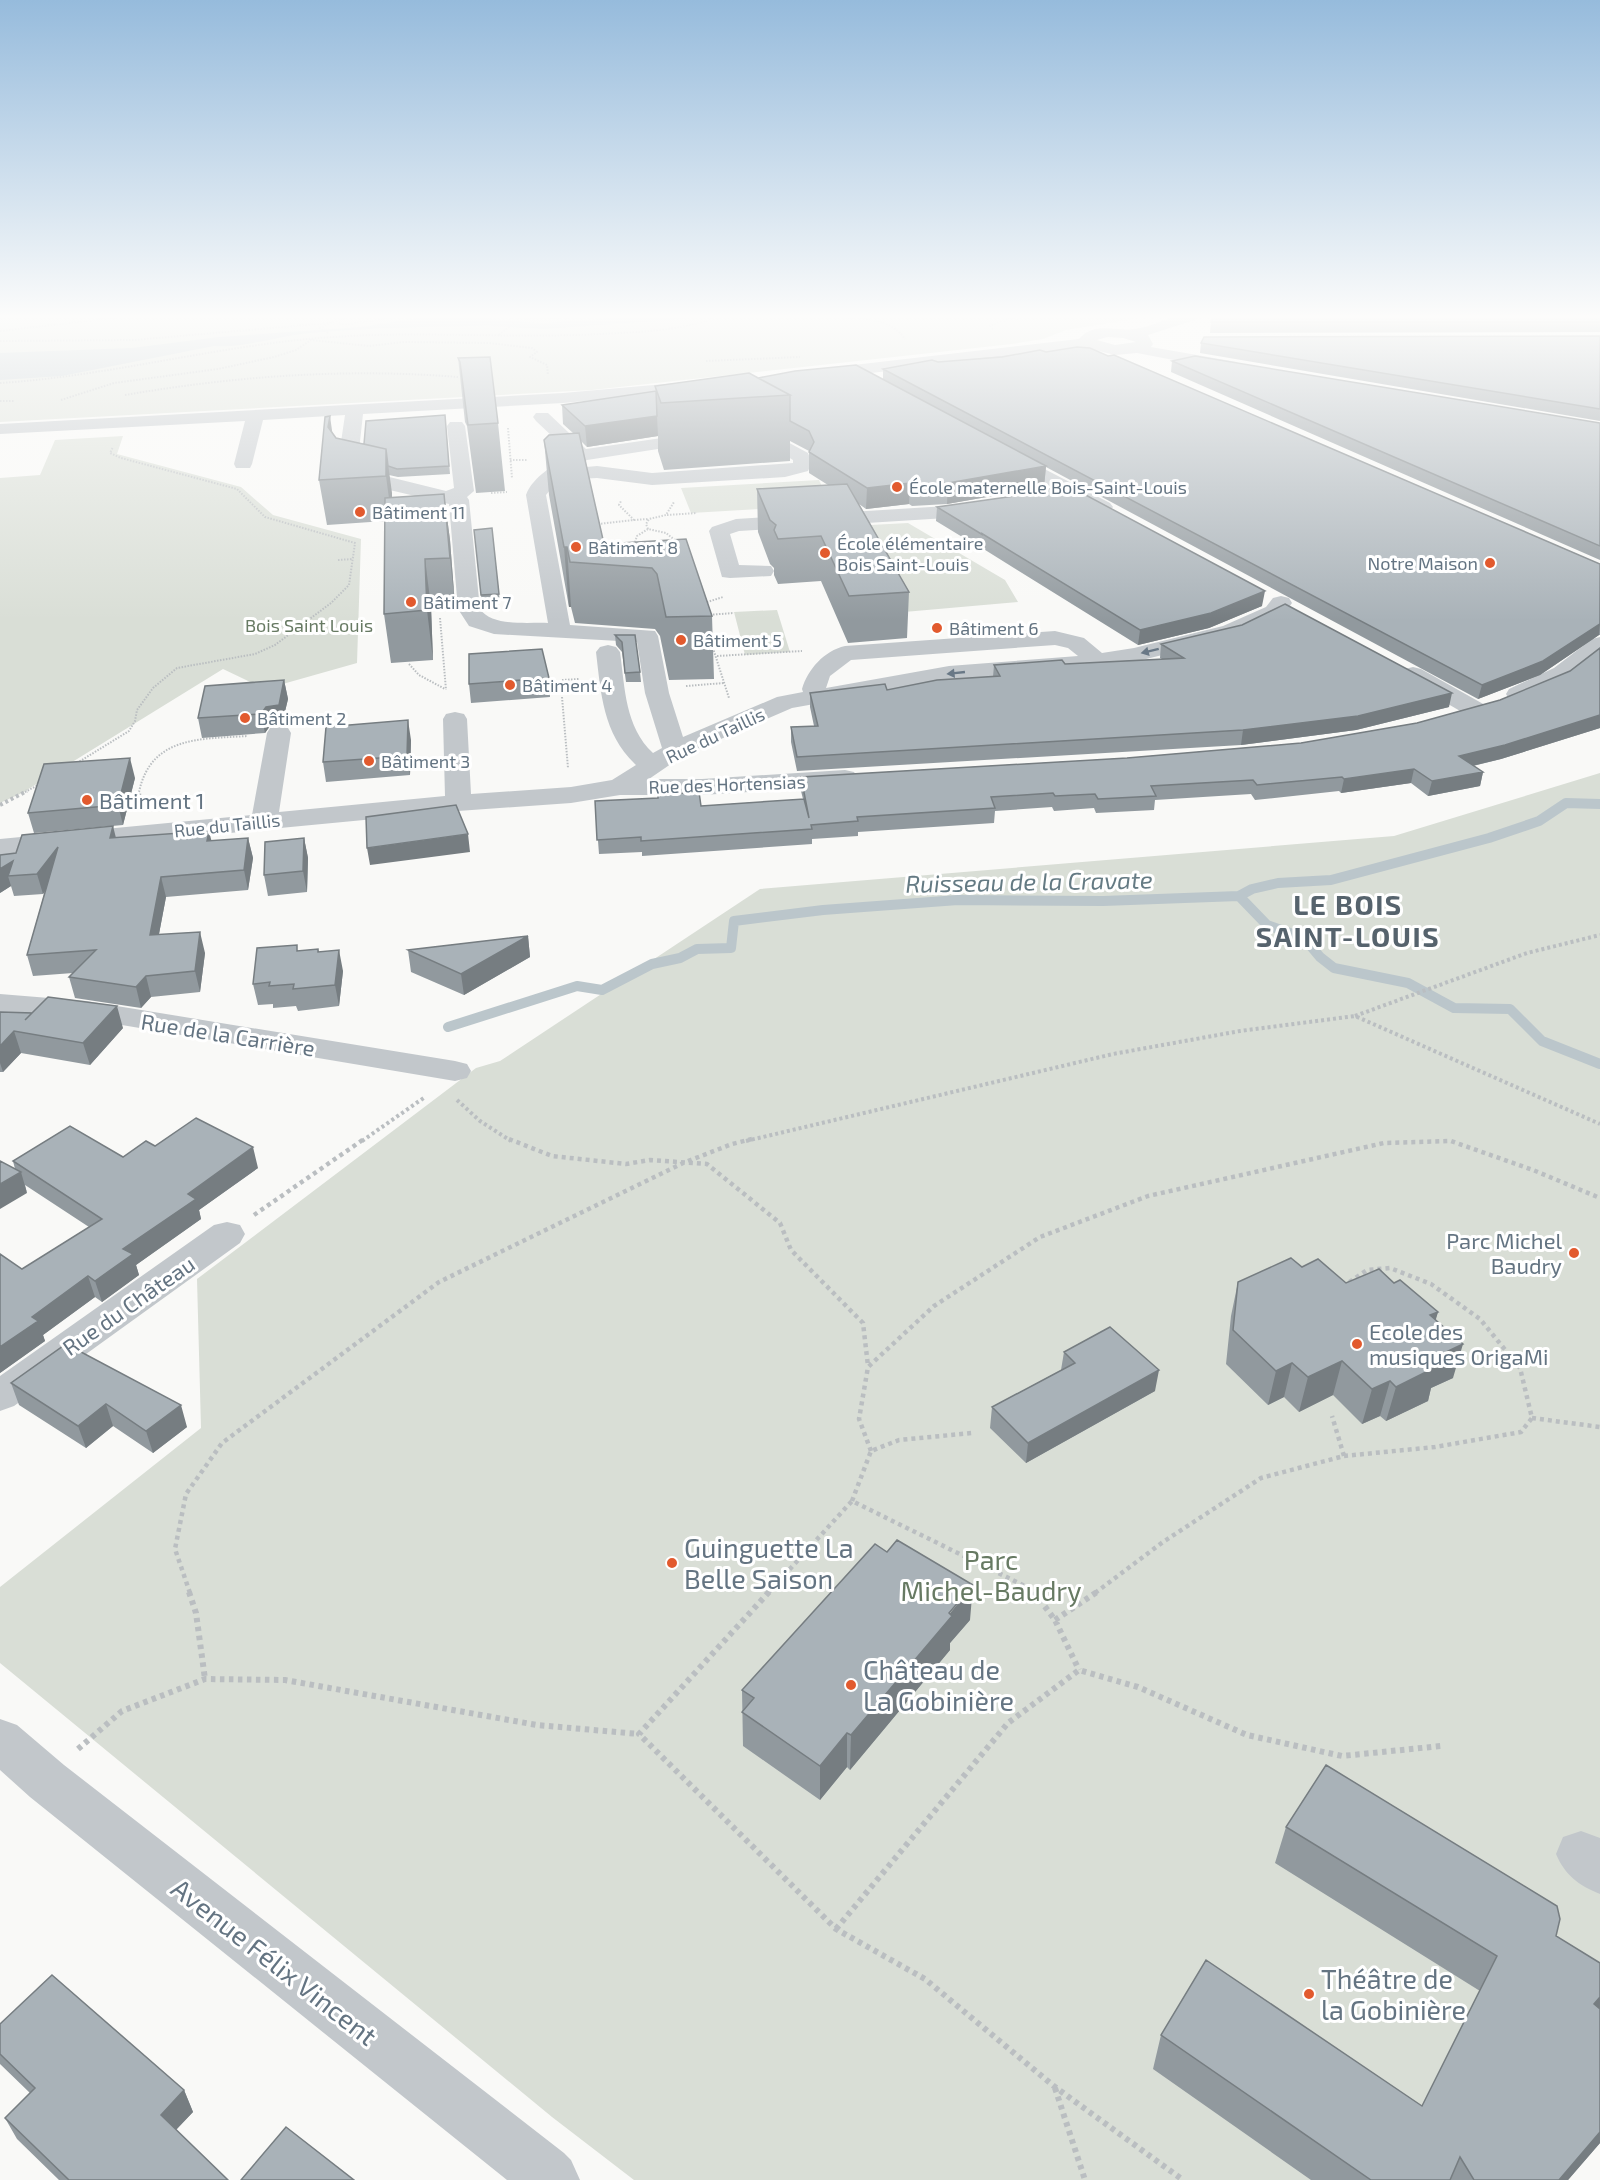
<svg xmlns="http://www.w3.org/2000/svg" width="1600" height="2180" viewBox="0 0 1600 2180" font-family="'Exo 2',sans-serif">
  <rect width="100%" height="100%" fill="#f9f9f7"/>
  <path fill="#d9ded6" d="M0 316H1154L1066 330 1043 339 1012 344 592 390 0 422Z
    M123 436 117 454 241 487 273 515 361 539 357 663 265 689 223 669 22 793 0 803V478L40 475 55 440Z
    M819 480 831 505 691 513 681 488Z
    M908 523 1005 580 1018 602 904 612 852 526Z
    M777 610 790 652 745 655 734 612Z
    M1600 773V2016L1454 2180H634L552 2117 0 1663V1587L201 1428 197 1279 476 1068 500 1061 760 889 1394 836Z"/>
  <path fill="#bbc6cb" d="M430 316 481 317 510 321 503 325C439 327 374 327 310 333 278 336 246 348 214 346L62 376 0 380V353L132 348 219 337 361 327Z"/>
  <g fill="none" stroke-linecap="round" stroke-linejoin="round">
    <path stroke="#bbc6cb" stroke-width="6" d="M493 323 544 326 683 316"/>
    <path stroke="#bbc6cb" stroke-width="10" d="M1239 896 1267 925 1304 938 1320 957 1334 968 1408 983 1454 1008 1510 1009 1542 1041 1600 1064
      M448 1027 577 986 602 990 652 964 680 958 697 949 731 948 734 921 823 910 958 900 1103 901 1239 896 1252 889 1278 883 1331 880 1489 838 1539 821 1566 803 1600 804"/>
    <path stroke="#babec1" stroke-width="2" stroke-dasharray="1.5 1.5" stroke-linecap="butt" d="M497 316 518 319 619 316
      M824 316C851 319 888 314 905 339
      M993 329 990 326 1016 316
      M0 331 132 316
      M328 333 320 328 329 323 350 324 399 316
      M499 335 518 319
      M0 341 134 340 329 323 353 316
      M706 361 800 357
      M0 383C108 376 212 347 319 338 413 330 507 339 600 334 641 332 682 331 721 316
      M125 395C236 376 346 368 458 377
      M61 400 114 383 218 369 274 357 296 350 311 340 369 346 404 342 489 343 532 348 537 352 530 357 547 365 548 375
      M0 401H14
      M508 428 512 478
      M510 460H527
      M491 493 507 492
      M667 515 697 513
      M634 520 648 519
      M598 524 634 520 619 505 621 501
      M648 529 646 524 649 519 666 515 674 502
      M634 545 637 536 648 529 666 533 676 541
      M338 560 353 559
      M704 603 723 597
      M707 615 734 613
      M440 618 446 690
      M711 642 729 698
      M717 656 802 651
      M409 664 419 675 445 689
      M562 680 579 679
      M686 686 724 683
      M562 697 568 768
      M77 763 129 731 135 721 137 710 153 688 177 668 255 654 275 645 331 603 349 585 355 543 265 517 237 489 121 458 110 453 113 447
      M25 792 42 783
      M139 792C151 736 200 739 248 736"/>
    <path stroke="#babec1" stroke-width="4" stroke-dasharray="3 3" stroke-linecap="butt" d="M0 805 27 791
      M136 808 140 791
      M1355 1016 1527 953 1600 935
      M457 1100 480 1121 511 1141
      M362 1141 425 1097
      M746 1141 1113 1054 1240 1031 1355 1016 1600 1124"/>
    <path stroke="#babec1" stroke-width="4.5" stroke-dasharray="4 4" stroke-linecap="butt" d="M509 1139 552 1156 626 1164 650 1160 707 1164 780 1223 791 1250 863 1323 868 1366
      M254 1215 364 1139
      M1532 1418 1600 1427
      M871 1451 859 1419 868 1367 934 1306 1040 1237 1148 1196 1384 1143 1451 1141 1533 1170 1600 1198
      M1344 1456 1435 1447 1521 1432 1532 1418 1520 1368 1480 1319 1431 1284 1390 1268 1367 1270 1348 1283 1346 1287
      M852 1501 871 1451 899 1440 972 1433
      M190 1593 175 1549 186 1494 222 1443 439 1282 683 1163 732 1144 752 1139
      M768 1593 852 1501 1033 1590 1035 1593
      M1095 1593 1163 1542 1261 1478 1344 1456 1332 1416"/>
    <path stroke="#babec1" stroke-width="6" stroke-dasharray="4.5 4.5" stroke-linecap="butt" d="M189 1592 196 1613 205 1679
      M769 1592 639 1734 836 1929 925 1979 1055 2087 1183 2180
      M1034 1592 1055 1620 1079 1670
      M1055 1620 1097 1592
      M78 1749 122 1711 205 1679 285 1680 537 1725 639 1734
      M836 1929 1008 1723 1079 1670 1138 1687 1247 1735 1342 1756 1441 1746
      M1055 2088 1085 2180"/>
    <path fill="#c2c7cb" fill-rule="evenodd" d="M1176 316H1200L1198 319 1148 335 1153 344 1151 347 1237 362 1239 366 1237 370 1231 371 1137 353 1115 355 1087 348 819 379 813 378 811 374 813 370 819 369 1079 339C1095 321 1115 332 1134 329 1148 328 1163 320 1176 316ZM1107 337 1123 338 1136 342 1115 345 1097 340Z
      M699 381 705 382 708 386 705 390 563 403 363 414 357 469 446 491 454 488 447 426 450 422H462L465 426 474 491 467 497 469 500 480 609C492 627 528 622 548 623L526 495C533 476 555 465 571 454L536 421 533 417 536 413H548L586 449 703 432 709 433 712 437 709 441 703 442 587 460 576 468 597 466 652 473 793 463V460L752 435 745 434 742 430 745 426 754 424 808 453 812 463 808 471 785 477 652 485 597 478 558 480 546 495 570 625 655 631 658 636 669 693 683 737 777 697 803 692 802 689C808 669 824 651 845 646L1055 631 1084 638 1102 653 1134 648 1223 626 1266 607 1273 598 1281 596 1289 598 1292 603 1282 617 1239 636 1134 662 1078 670 949 680 792 708 684 755 649 779H702L845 770 854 772 858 778 854 784 845 786 702 795H620L571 803 458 811 0 855V839L252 815 267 733 270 728 279 726 288 728 291 733 279 812 445 796 443 719 446 714 455 712 464 714 467 719 471 794 571 787 612 780 636 765C603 734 601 694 596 652L600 647 608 645 616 647 620 652C625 688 625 727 653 753L662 748 645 693 637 642 494 634 469 626 458 609 449 504 343 479 337 469 345 415 263 420 252 464 250 468H236L234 464 245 421 0 434V424L563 393ZM1055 645 1068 648 1078 656 949 666 826 688 830 676 851 660Z
      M1006 449 1110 503 1113 507 1110 511H1096L999 459 997 455 999 451Z
      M981 501 988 503 991 507 988 511 947 518 739 531 730 534 739 565 771 566 774 571 771 576 730 578 722 577 709 531 712 527 736 519 947 506Z
      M1600 637V657L1560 684 1518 701 1509 699 1506 694 1509 689 1554 668 1592 639Z
      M1413 667 1421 669 1485 705 1488 710 1485 715 1476 717 1467 715 1405 679 1401 674 1405 669Z
      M0 994 86 1001 455 1061 467 1064 471 1071 467 1078 455 1081 86 1019 0 1012Z
      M227 1222 240 1225 245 1234 240 1243 14 1406 0 1411V1376L214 1225Z
      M0 1719 17 1725 64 1765 564 2153 571 2160 580 2180H507L30 1797 0 1770Z
      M1581 1831 1600 1838V1894C1578 1885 1565 1875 1556 1854L1563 1837Z"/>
  </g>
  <path fill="#91999e" d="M1255 316H1600V332L1210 333 1211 322 1255 317Z
    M1600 336V421L1200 353 1201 343Z
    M1046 352 1108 356 1600 564V635H1599L1540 675 1478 699 1046 467 1044 487 947 504 912 506 909 504 866 509 859 504 909 592 907 638 848 643 821 581 778 584 774 575V568L770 564 758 532 757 489 828 485 809 473V451L790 441V461L664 470 658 451V436L587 447 581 441 604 544 686 539 712 616 714 679 669 680 660 636 655 629 575 623 571 607H569L549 495 544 440 573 433 563 424 562 405 656 391 655 386 758 378 883 379V369L938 362Z
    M458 358 498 423 505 491 476 493 467 426 465 422Z
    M1172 361 1600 424V560L1171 372Z
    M445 415 450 474 398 477 389 475 392 498 444 494 450 540 455 606 431 607 433 660 391 663 384 614 385 521 327 525 319 480 332 432 336 438 364 444Z
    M937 507 1262 606 1209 628 1138 645 982 548V549L936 521Z
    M492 528 500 603 482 604 481 595Z
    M615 635H635L640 672 641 682H626L622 652 616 645Z
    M1161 644 1449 707 1356 730 1241 745 797 771 791 742V727L814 726 810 707V693L887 690 993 677 994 665 1065 664 1162 659 1160 658Z
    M1600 648V728L1501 759 1473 766 1483 772 1480 786 1428 796 1411 783 1341 793 1339 791 1255 800 1251 794 1155 800 1154 810 1096 813 1094 808 1054 811 1052 807 995 811 994 823 858 832V836L812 839V844L642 856V852L599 854 595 801 701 806 803 799 801 791V777L1127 758 1301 743 1417 723 1500 700 1570 671Z
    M549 678 550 697 471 703 469 684Z
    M284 680 288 699 282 724 270 726 265 733 202 738 198 718Z
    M411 740 410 775 326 782 323 762Z
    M135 778 123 825 34 833 28 813Z
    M116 838 211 841 248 838 253 858 248 890 166 897 159 934 205 953 200 992 151 997 141 1008 75 998 69 977 73 973 33 976 27 955 45 891 43 894 14 896 11 886 0 893 16 853Z
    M304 838 308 858 307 892 268 896 264 875Z
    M528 936 530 957 464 995 411 972 408 950Z
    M318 949 319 952 343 971 339 1006 298 1011 296 1006 273 1008V1004L258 1005 253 984 298 951Z
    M0 1012 123 1028 90 1065 21 1053 3 1072H0Z
    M155 1146 258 1168 199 1210 201 1219 136 1265 139 1275 102 1302 95 1297 43 1335 45 1341 0 1373 22 1269 89 1227 25 1185 27 1193 15 1169 13 1161 123 1157Z
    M1302 1267 1346 1283H1394L1438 1312 1435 1320 1453 1378 1431 1388 1428 1401 1386 1421 1380 1416 1362 1424 1333 1395 1299 1412 1284 1397 1268 1405 1226 1364 1231 1316 1238 1282Z
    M66 1344 187 1427 153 1453 113 1426 86 1448 19 1405 11 1383Z
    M1064 1352 1155 1391 1026 1463 990 1428 992 1407 1061 1370Z
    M970 1620 950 1643V1650L850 1770 847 1767 820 1800 743 1746 742 1690Z
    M1286 1827 1556 1936 1600 1963V2143L1568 2180H1311L1153 2069 1161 2035 1422 2106 1480 1991 1275 1863Z
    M0 2024 184 2090 193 2112 176 2130 228 2180H59L17 2139 5 2118 30 2093 0 2064Z"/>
  <path fill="#767d81" d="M330 416 336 459 328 427Z
    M657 416 658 436 587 447 585 426Z
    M386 449 392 493V521L386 476Z
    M1046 466 1044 487 947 504 948 483Z
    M910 483 909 504 866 509 867 488Z
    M444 494 450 540 455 606 450 558Z
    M564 547H567L571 607H569Z
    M425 559 431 607 433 660 427 610Z
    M1265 591 1262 606 1209 628 1138 645 1140 630Z
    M1600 624 1599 635 1540 675 1478 699 1482 685Z
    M284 680 288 699 282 724 270 726 265 733 261 714Z
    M1452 693 1449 707 1356 730 1241 745 1243 730Z
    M1600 715V728L1501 759 1455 770 1459 756Z
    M408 720 411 740 410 775 407 756Z
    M130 758 135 778 123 825 118 805Z
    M1414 769 1411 783 1341 793 1344 779Z
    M1483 772 1480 786 1428 796 1432 781Z
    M113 826 118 846 110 838Z
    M209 831 214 851 207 841Z
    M468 834 470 852 370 865 367 848Z
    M248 838 253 858 248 890 244 870Z
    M304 838 308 858 307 892 303 871Z
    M58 847 63 866 43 894 37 874Z
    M13 861 8 876 11 886 0 893V869Z
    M161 877 166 897 155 955 150 935Z
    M200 932 205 953 200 992 195 971Z
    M528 936 530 957 464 995 461 974Z
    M339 950 343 971 339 1006 335 985Z
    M146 976 151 997 141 1008 136 987Z
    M117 1006 123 1028 90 1065 83 1043Z
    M14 1031 21 1053 3 1072 0 1063V1046Z
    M253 1147 258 1168 199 1210 201 1219 136 1265 139 1275 102 1302 95 1281 123 1249 188 1194Z
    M21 1172 27 1193 0 1209V1184Z
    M88 1276 95 1297 43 1335 45 1341 0 1373V1347L32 1317Z
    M1438 1312 1428 1347 1430 1315Z
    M1463 1344 1453 1378 1431 1388 1428 1401 1386 1421 1396 1387 1429 1360Z
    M1342 1361 1333 1395 1299 1412 1308 1377Z
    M1292 1363 1284 1397 1268 1405 1276 1371Z
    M1159 1370 1155 1391 1026 1463 1028 1443Z
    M1390 1381 1380 1416 1362 1424 1372 1389Z
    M106 1404 113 1426 86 1448 78 1426Z
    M181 1405 187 1427 153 1453 146 1431Z
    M973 1585 970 1620 950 1643V1650L850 1770 851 1735Z
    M847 1733V1767L820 1800V1766Z
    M1600 1997V2011L1594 2004Z
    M184 2090 193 2112 170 2136 161 2115Z
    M1600 2132V2143L1568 2180H1559Z"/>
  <path fill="#a9b2b8" stroke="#767d81" stroke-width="1.5" d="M1263 316H1600V322H1211L1213 317H1263Z
    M1600 336V409L1201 343 1204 337Z
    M1077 347 1090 348 1108 356 1114 355 1600 564V624L1543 661 1482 685 883 369 932 360 938 362 1002 357 1040 350 1046 352Z
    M1195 356 1600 423V546L1172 361Z
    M490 357 498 423 468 425 460 362 458 358Z
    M856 365 1046 466 948 483 913 485 910 483 867 488 809 452 814 442 809 431 790 421V395L758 378 795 371Z
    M749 373 790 395 661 403 655 386Z
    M656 391 657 416 585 426 562 405Z
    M445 415 449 466 397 469 388 466 386 449 364 444 366 421Z
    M330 416 328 427 336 438 386 449V476L319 480 325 417Z
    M579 433 604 544 686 539 712 616 666 617 657 574 652 568 570 562 567 547H564L544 440 549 435Z
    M847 484 909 592 849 596 821 536 778 539 774 530 776 525 770 520 757 489Z
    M1067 485 1265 591 1211 613 1140 630 981 533 983 535 937 507 1021 495Z
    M444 494 450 558 425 559 427 610 384 614 385 498Z
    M492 528 499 594 481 595 474 530Z
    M1285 604 1452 693 1358 716 1243 730 797 757 791 727 818 726 810 693 885 684 887 690 937 680 1000 676 994 665 1062 660 1065 664 1184 658 1161 644 1242 625Z
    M615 635H635L640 672 625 673 622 642Z
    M1600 648V715L1505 745 1459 756 1483 772 1432 781 1414 769 1344 779 1342 777 1257 785 1253 780 1151 786 1156 796 1098 799 1095 794 1055 796 1053 793 991 797 995 808 857 817 858 821 811 825 812 829 641 841V837L597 840 595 801 658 798V795L699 792 701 806 804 799 809 818 801 777 1127 758 1301 743 1417 723 1500 700 1570 671Z
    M542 649 549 678 469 684V654Z
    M284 680 279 705 266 707 261 714 198 718 205 686Z
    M408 720 407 756 323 762 326 727Z
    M130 758 118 805 28 813 44 764Z
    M456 805 468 834 367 848 366 817Z
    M113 826 110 838 209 831 207 841 248 838 244 870 161 877 150 935 200 932 195 971 146 976 136 987 69 977 96 950 27 955 58 847 37 874 8 876 13 861 0 869V855L16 853 22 835Z
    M304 838 303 871 264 875 265 842Z
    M528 936 461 974 408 950Z
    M297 945V951L318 949V952L339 950 335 985 293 989 294 984 269 986 270 982 253 984 257 948Z
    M48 997 117 1006 83 1043 14 1031 0 1046V1012L32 1013 25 1020Z
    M196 1118 253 1147 188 1194 196 1199 123 1249 133 1254 95 1281 88 1276 32 1317 38 1321 0 1347V1254L22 1269 102 1219 13 1161 70 1126 123 1157 146 1141 155 1146Z
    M0 1161 21 1172 0 1184Z
    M1291 1258 1302 1267 1318 1259 1346 1283 1379 1269 1394 1283 1400 1280 1438 1312 1430 1315 1463 1344 1429 1360 1438 1366 1396 1387 1390 1381 1372 1389 1342 1361 1308 1377 1292 1363 1276 1371 1233 1330 1238 1282Z
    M1110 1327 1159 1370 1028 1443 992 1407 1075 1363 1064 1352Z
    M66 1344 181 1405 146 1431 106 1404 78 1426 11 1383Z
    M897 1540 973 1585 949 1613 952 1616 851 1735 847 1733 820 1766 742 1712 754 1698 742 1690 875 1544 887 1552Z
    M1326 1765 1557 1906 1560 1919 1556 1936 1600 1963V1997L1594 2004 1600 2009V2132L1559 2180H1474L1460 2157 1450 2180H1371L1161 2035 1206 1960 1422 2106 1497 1956 1286 1827Z
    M52 1975 184 2090 161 2115 228 2180H69L5 2118 35 2088 0 2054V2024Z
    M286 2127 354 2180H241Z"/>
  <defs><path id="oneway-solid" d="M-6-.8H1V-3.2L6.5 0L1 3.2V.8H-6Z" transform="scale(1.5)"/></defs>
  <g fill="#697886">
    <use href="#oneway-solid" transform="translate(1150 651) rotate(166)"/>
    <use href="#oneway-solid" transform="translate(956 673) rotate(174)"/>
  </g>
  <linearGradient id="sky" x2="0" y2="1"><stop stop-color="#96bbdc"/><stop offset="0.51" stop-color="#fcfcfb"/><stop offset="1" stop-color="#fcfcfb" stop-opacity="0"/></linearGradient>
  <rect width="1600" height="621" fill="url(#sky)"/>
  <g fill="#e25a2e" stroke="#fff" stroke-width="2">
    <circle cx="897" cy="487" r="6"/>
    <circle cx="360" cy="512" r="6"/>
    <circle cx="576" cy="547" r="6"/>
    <circle cx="825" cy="553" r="6"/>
    <circle cx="1490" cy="563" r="6"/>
    <circle cx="411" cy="602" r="6"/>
    <circle cx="937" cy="628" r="6"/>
    <circle cx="681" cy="640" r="6"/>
    <circle cx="510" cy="685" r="6"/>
    <circle cx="245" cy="718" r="6"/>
    <circle cx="369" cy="761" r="6"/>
    <circle cx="87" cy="800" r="6"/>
    <circle cx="1574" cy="1253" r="6"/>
    <circle cx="1357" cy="1344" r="6"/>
    <circle cx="672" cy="1563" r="6"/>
    <circle cx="851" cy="1685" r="6"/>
    <circle cx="1309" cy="1994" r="6"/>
  </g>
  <g text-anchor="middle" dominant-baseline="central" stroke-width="6" stroke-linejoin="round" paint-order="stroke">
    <g font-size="18" fill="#647482" stroke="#fff" text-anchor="start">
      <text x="909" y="487">École maternelle Bois-Saint-Louis</text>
      <text x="372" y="512">Bâtiment 11</text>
      <text x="837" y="543">École élémentaire<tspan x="837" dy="21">Bois Saint-Louis</tspan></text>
      <text x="588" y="547">Bâtiment 8</text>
      <text x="1478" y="563" text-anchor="end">Notre Maison</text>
      <text x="423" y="602">Bâtiment 7</text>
      <text x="949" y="628">Bâtiment 6</text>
      <text x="693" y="640">Bâtiment 5</text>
      <text x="522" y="685">Bâtiment 4</text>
      <text x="257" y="718">Bâtiment 2</text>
      <text x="381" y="761">Bâtiment 3</text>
    </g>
    <g font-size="18" fill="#677a63" stroke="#fff">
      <text x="309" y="625">Bois Saint Louis</text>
    </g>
    <g font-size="18" fill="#647482" stroke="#fff">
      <text transform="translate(715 735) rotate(-25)">Rue du Taillis</text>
      <text transform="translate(727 784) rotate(-2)">Rue des Hortensias</text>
      <text transform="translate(227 825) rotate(-6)">Rue du Taillis</text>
    </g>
    <g font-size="22" fill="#647482" stroke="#fff" text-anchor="start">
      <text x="99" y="800">Bâtiment 1</text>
      <text x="1562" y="1240" text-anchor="end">Parc Michel<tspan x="1562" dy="25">Baudry</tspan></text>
      <text x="1369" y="1331">Ecole des<tspan x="1369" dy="25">musiques OrigaMi</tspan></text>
    </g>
    <g font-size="22" fill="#647482" stroke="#fff">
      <text transform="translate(228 1034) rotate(9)">Rue de la Carrière</text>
      <text transform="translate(128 1305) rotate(-35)">Rue du Château</text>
    </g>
    <g font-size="24" font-style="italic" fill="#647a83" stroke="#fff">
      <text transform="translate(1029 881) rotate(-1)">Ruisseau de la Cravate</text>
    </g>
    <g font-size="27" fill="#647482" stroke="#fff" text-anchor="start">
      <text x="684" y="1547">Guinguette La<tspan x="684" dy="31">Belle Saison</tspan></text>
      <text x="863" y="1669">Château de<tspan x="863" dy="31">La Gobinière</tspan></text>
      <text x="1321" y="1978">Théâtre de<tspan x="1321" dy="31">la Gobinière</tspan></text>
    </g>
    <g font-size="27" fill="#677a63" stroke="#fff">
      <text x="991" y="1559">Parc<tspan x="991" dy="31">Michel-Baudry</tspan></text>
    </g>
    <g font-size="27" fill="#647482" stroke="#fff">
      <text transform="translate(275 1961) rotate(38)">Avenue Félix Vincent</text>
    </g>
    <g font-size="28" font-weight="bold" letter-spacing="1.5" fill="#56636d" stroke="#fff">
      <text x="1348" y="904">LE BOIS<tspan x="1348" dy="32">SAINT-LOUIS</tspan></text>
    </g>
  </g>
</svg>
